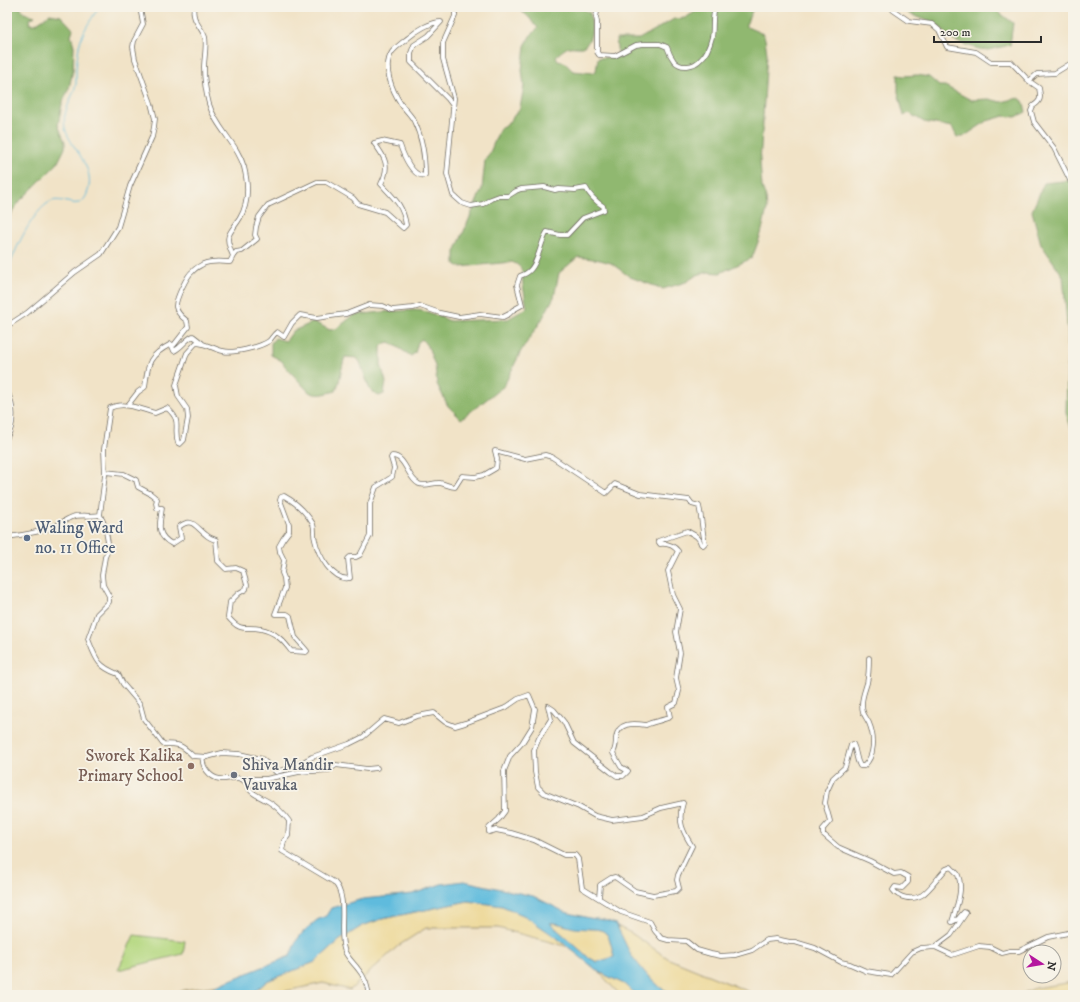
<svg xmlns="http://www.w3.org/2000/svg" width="1080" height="1002" viewBox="0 0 1080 1002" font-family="'IM FELL DW Pica',serif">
  <rect width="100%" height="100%" fill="#f7f3e8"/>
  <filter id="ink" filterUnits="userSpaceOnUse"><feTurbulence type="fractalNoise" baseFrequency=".025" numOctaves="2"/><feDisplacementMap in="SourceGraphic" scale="8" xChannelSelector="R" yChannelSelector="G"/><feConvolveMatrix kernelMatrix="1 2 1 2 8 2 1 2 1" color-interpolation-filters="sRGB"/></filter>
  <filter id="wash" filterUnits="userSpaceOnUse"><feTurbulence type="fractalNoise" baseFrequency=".012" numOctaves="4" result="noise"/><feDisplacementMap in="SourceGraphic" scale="16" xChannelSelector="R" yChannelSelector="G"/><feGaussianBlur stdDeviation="0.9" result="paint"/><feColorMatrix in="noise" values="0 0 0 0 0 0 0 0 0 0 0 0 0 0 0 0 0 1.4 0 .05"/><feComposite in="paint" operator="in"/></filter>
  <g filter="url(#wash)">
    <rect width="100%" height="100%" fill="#f1e3c7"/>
    <path fill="#b5d881" stroke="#708256" d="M134 935 185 941 183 954 118 970Z"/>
    <path fill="#90b86f" stroke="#5e724d" d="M7 7H20L24 13 35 16 30 19 29 24H35L50 14 61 16 73 29 71 35 74 46 73 70 69 88 62 104 58 125 65 142V148L57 164 19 202 7 220Z
      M522 7H583L585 10 590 13C592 23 594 42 582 47 578 48 573 46 569 47 565 48 560 53 556 56L558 61 564 62 573 71 593 73 596 71 598 58 618 57 616 39H639L674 19 685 18 695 12 699 7H753C752 15 746 19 747 27L763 34 765 39 767 54 760 163 762 187 766 198 767 209 761 234 752 258 720 273 708 272 697 275 686 282 663 289 630 277 611 263 600 260 578 257 559 273 554 297 541 321 521 351 504 386 461 419 448 406 437 384 435 366 429 349 422 339 418 342 415 353 411 356 390 342 385 343 381 347V365L386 382 384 394 379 396 370 390 360 362 357 358 345 357C341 368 341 379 336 391 327 393 318 397 309 392L285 366 282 361 271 355V343L275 338 286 341 293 331 314 322 330 330 336 329 354 315 382 312 417 310 428 312 450 321 508 319 527 308C526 300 524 293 523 285 522 274 525 267 512 262L460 267 455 264V252L482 189 485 160 489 155 500 128 506 126 520 108 524 86 522 70 525 46 530 36 538 28C532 23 530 16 522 12Z
      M903 7H992L1013 23 1010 45 988 50 979 49 954 41 935 23 909 14Z
      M898 75 904 76 917 75 929 77 939 86H945L971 100 989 99 1001 102 1019 98 1023 101 1026 112 1016 117 1004 116 987 121 963 137H957L952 127 924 122 909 113 904 116 898 92Z
      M1073 180V433L1066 413 1068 336 1063 276 1041 244 1032 211 1044 183Z"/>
    <path fill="#eeda9e" stroke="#8c8264" d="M468 901C479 902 492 903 502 906 527 913 550 931 569 947L498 928H426L398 946 350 990 323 983 286 991 280 995H251L267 981 315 962 340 940 362 926 382 919Z
      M549 923C558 922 565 926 574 927 603 932 607 922 614 957L597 962 588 957Z
      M617 926 631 933 669 959 757 995H675L661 988 647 975 630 955Z
      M599 972 624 984 636 995H620Z
      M1073 982V995H1019L1035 988Z
      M218 985 202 995H173L184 990Z"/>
    <path fill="#5fbbdd" stroke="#457384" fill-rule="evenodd" d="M464 881 533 896 565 912 589 918 604 920 616 924 631 955 647 975 661 988 675 995H636L624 984 599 972 557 938 525 916 502 906 468 901 382 919 362 926 340 940 315 962 267 981 251 995H202L218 985 290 956 296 941 304 931 317 920 326 916 331 908 363 899 413 894 441 884ZM550 923C558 922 567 927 575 928 604 931 607 923 614 957L597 962 588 957Z"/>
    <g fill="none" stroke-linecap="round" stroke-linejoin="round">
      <path stroke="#5fbbdd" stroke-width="1" d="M7 274C12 255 33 208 52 201 66 197 81 214 88 191 96 166 70 148 65 128 61 113 73 98 76 84 76 79 76 74 76 69 77 59 78 48 81 39 85 27 93 17 99 7"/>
    </g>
  </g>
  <g filter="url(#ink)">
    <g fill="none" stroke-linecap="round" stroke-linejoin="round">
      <defs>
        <path id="minor" d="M593 7 597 12 596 17 597 22V52L599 55 615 56 636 45 643 44H660L667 47C669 53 671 57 674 61 681 69 694 67 701 59 707 54 710 45 712 37 714 28 711 15 716 7
          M892 7 893 10 909 21 932 24 939 30 947 47 976 52 991 62H1011L1029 81 1039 88C1041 98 1041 101 1033 106L1031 111 1034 122 1054 148 1073 186
          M1029 81 1037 74 1055 73 1073 62
          M233 256 236 252 242 251 257 239 255 235 256 227 259 217 268 205 317 182H326L353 198 358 204 385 212 403 228 406 225C403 205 394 198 381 184 390 167 386 158 374 143L382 141 400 145C403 154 413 179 425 175 425 158 422 137 414 121 411 115 405 110 401 104 392 90 382 67 392 52 396 47 403 42 408 38 416 31 430 22 441 22L428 36 414 45 411 53V62L448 99 454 107
          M7 326 27 313 75 272 101 254 118 227 130 186 152 137 154 127 155 119 151 103 135 59 133 47 134 41 143 24 140 7
          M172 345H174L188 327 187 321C183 318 177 313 176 307 175 300 187 275 193 271 195 268 200 266 203 264 213 260 221 262 230 262L233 256C223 233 230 235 240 218 249 203 248 183 244 167 237 143 216 128 209 104 206 93 204 79 204 67 204 60 207 44 205 37 201 26 191 20 194 7
          M7 391C14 404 15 424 7 437
          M128 405 138 392 145 387C148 363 148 356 171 344L174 351C182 347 185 340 193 336L202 343
          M105 472 124 474 136 480 138 487 151 494 157 499 156 503 157 508H162C160 523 155 535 172 544L181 538 179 527C192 517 195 526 205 534 208 537 212 539 216 540L218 561 226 569 236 568 243 571 247 585 246 589 239 593 230 602 228 617C241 633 245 626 261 629 275 632 283 640 291 651L306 652 307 651 295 637 290 616 287 614H275L285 588 284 578 282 573 284 560 280 552 279 546 283 539 289 531V524L280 500 281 497 284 496C297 503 306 512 313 524 315 529 313 535 315 540 318 554 332 582 350 578L348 559 350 557H356L360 555 370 536V504L376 487 392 477 394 468 391 458 392 456C406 456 407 478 419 484 427 487 433 482 440 483 446 484 450 487 455 487L462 476 475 477 484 475 496 468 497 459 495 451 525 459 545 455 552 457 606 493 615 484 640 494 689 500 692 504 699 506C702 519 702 531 705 543L703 545 701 544C699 536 694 535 687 531L658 541 660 544C668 543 673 545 678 551L668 571 673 595 680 609 676 632 680 653 676 678 679 691 676 703 668 707 670 717C662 721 654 721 646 725 633 723 618 722 616 738 616 744 616 748 613 753L621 767 628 771 623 776H617L611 772 574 743 564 722 554 710 548 706 551 719 539 738 534 750 535 772 538 787 544 793 579 807 595 816 612 820 643 816 661 808 683 803C677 821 683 832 692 846L678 875 677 880 679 888 676 891 653 895 635 891 615 877 611 878 600 885 599 898
          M100 515 105 526 109 548 105 557 102 575 103 585 109 596V602L97 614 88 639C96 659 97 666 118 674L123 684 140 704 144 719 163 744C179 744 181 744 193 756L207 757 222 753 239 754 262 759 276 772 294 767 312 757 349 744 363 737 384 719 399 723 417 716 434 713 445 722 455 726 465 723 505 708 518 699 529 695 535 709 532 727 522 743 510 756 504 771 505 811 499 819 489 828V832L496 830 511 833 534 840 564 855H575L578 859 582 888 621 912 650 922 655 931 661 938 668 940 686 941 697 950 711 954 721 956 735 955 752 950 767 940 776 939 790 942H795L815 948 841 962 850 964 866 971 891 975 912 952 921 948 935 947 952 955 979 946 990 947 1002 953 1010 951H1019L1048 937 1073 932
          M7 522V537
          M7 537C21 535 37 533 50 528 58 526 64 520 72 517 81 514 91 517 100 515L105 475 104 449 110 408C124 401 141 409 155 413L167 408C183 422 173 426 178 443L180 444 184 440 188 418 187 409 178 396 176 385 187 353 196 343C206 343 213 349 223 351 233 354 260 347 269 341 272 338 273 335 277 332L284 337 292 323 300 315 317 318 331 316 346 314 369 305 383 306 392 310 413 308 420 306 440 313 459 317 480 314 503 317 509 314 513 310 522 305 517 285 520 276C522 275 526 274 528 272 538 265 540 243 547 232L560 235H567L583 218 604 210 603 206C595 201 590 196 586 188L575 190 559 189 555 190 544 187 521 189 516 191 508 196H499L491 199 483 204 471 206 462 203 453 195 447 174 454 98 443 59V43L455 16V9L451 7
          M869 658C869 667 869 674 867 683 865 690 862 697 862 704 862 714 865 715 869 723 875 737 875 756 864 766H860C855 757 857 752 853 744L851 745 845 767 833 778 827 791 825 803 830 821 823 829V834L838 847 870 861 894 874 901 873 908 877V882L902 888 895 887 893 890C899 898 912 901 922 895 931 889 938 877 946 869L951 867C953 870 957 872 958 875 964 889 956 908 952 922L958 919 964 912 966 913 951 935 935 947
          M203 757C201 766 210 778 220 779 227 780 235 776 241 779 248 781 247 786 251 791 255 795 264 799 269 802 277 807 284 814 289 821L288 836 284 841 282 851 334 882C349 897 338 930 344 949 346 957 354 963 358 969 365 977 367 985 369 995
          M242 779H266L299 772 329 770 336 765 367 769 377 768"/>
      </defs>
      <use href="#minor" stroke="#706b62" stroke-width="5.5"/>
      <use href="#minor" stroke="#fff" stroke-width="4"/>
    </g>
  </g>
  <circle fill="#5c6f8a" stroke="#f7f3e8" stroke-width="1.5" cx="27" cy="538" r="4"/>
  <circle fill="#8d6e63" stroke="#f7f3e8" stroke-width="1.5" cx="191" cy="766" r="4"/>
  <circle fill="#6b7280" stroke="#f7f3e8" stroke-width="1.5" cx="234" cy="775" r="4"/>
  <g text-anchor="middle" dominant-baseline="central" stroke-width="3.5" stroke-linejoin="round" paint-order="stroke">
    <g font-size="17" fill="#4e5e75" stroke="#f7f3e8" text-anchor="start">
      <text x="35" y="528">Waling Ward<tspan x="35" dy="20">no. 11 Office</tspan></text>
    </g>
    <g font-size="17" fill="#785e54" stroke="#f7f3e8" text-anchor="end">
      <text x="183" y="756">Sworek Kalika<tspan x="183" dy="20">Primary School</tspan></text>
    </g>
    <g font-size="17" fill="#5b616d" stroke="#f7f3e8" text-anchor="start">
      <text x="242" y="765">Shiva Mandir<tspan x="242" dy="20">Vauvaka</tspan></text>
    </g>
  </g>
  <rect width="1080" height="1002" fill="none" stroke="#f7f3e8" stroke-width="24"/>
  <g transform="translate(1042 964) rotate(102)"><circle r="19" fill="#f7f3e8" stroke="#a5a39c"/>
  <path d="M0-3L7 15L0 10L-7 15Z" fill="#b5179e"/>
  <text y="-6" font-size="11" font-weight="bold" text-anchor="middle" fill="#2b2b2b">N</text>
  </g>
  <path d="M934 36v6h107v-6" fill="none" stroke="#2b2b2b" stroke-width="2"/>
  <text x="940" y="36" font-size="12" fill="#2b2b2b" stroke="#f7f3e8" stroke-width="3" paint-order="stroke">200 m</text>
</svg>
